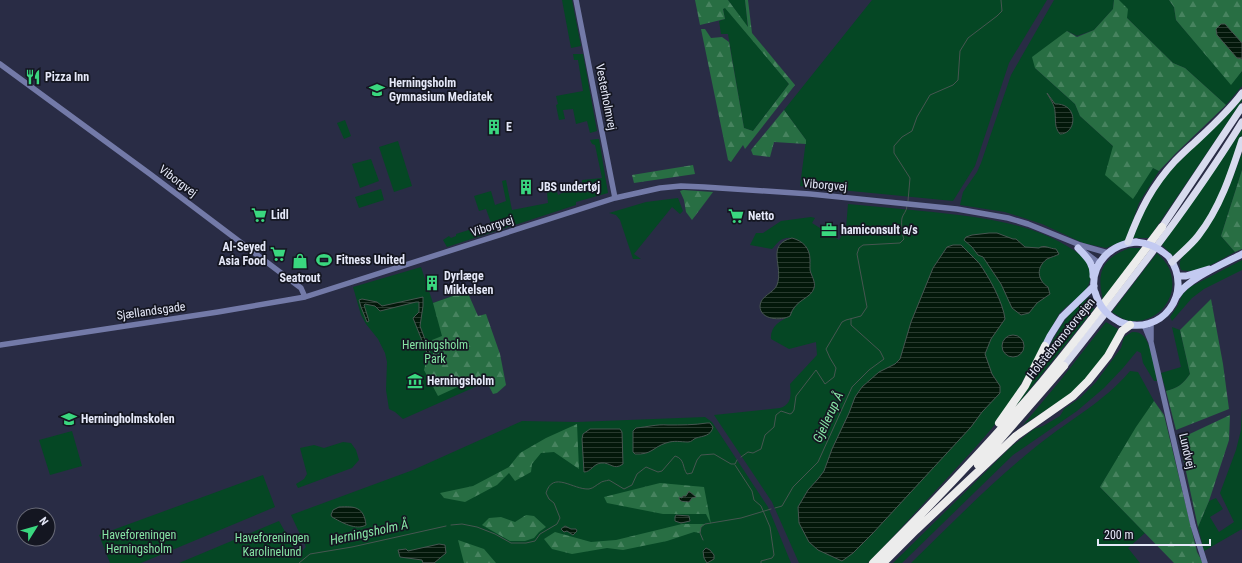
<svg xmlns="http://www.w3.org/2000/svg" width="1242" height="563" viewBox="0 0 1242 563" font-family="'Roboto Condensed',sans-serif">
  <defs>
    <pattern id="forest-firs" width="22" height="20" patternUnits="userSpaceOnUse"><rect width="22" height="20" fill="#286e43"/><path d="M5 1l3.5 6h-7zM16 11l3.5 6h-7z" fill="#47835f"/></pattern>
    <pattern id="water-rules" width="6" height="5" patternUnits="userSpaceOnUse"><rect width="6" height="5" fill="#03180a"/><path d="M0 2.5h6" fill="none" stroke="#283a2e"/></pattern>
  </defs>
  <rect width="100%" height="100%" fill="#292c45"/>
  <path fill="#054724" d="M562 0H572L581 46 571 48Z
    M728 0H745L748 28Z
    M872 0H1047L1009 63 975 166 953 201 800 186 806 140 784 110Z
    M1054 0H1114L1113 9 1094 30 1077 36 1067 31 1035 68 1075 104 1080 116 1113 146 1159 171 1139 203 1126 240 1106 248 1083 243 1042 224 1005 212 960 205 963 192 977 172 981 163 1011 75Z
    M1119 0H1169L1174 7 1176 20 1231 84 1242 71V86L1226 105 1185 68 1173 63 1127 18Z
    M725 7 789 84 753 131 744 128 728 34H721L719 21 725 19 723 9Z
    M573 54H583C588 79 592 105 597 131L590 133 587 121 576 124 573 109 563 110 565 119 559 120 556 105 558 104 556 96 583 91 578 60H574Z
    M1242 98V101L1149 238H1133L1140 218 1163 178Z
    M345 120 351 136 344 139 337 123Z
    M1242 129V135L1219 197 1197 235 1173 256 1162 245Z
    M596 139H599L608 193 576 202V205L447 247 443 240 449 236 451 238 456 236V234L491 223 486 209 479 211 474 196 491 191 495 205 506 201 502 181 506 180 512 210 548 203 547 193 556 189 558 195 575 186 582 185V180L602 178 595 145 592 144 590 140Z
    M398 141 412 186 394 192 379 147Z
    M1242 153V170L1221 236 1235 252C1219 260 1199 275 1181 270 1177 260 1183 256 1190 249 1217 222 1229 188 1242 153Z
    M371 159 379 181 360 188 352 164Z
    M381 189 384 200 359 208 355 197Z
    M678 198 683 211 680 214 672 207 634 254 641 259H633L620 220 616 215 609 213 646 202Z
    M848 204C877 207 905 209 933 212 987 218 1045 224 1088 261 1094 285 1088 289 1070 304 1066 307 1062 310 1059 314 1040 347 1025 381 1004 412 989 434 969 454 951 474 923 504 896 534 868 563H799L772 502 714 415 780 408C792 404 791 395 790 384L817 355 816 342 789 349 771 339C770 326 780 321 790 316 795 299 810 299 814 288 816 283 812 276 810 270 809 266 811 262 810 258 808 245 796 234 783 239 778 241 776 245 772 249L750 245 756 233H763L781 221 811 217 815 218 812 223 839 240 846 228Z
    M1130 248H1142L1103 300C1096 272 1102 258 1130 248Z
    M1157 253C1163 259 1169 265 1171 274 1178 298 1158 323 1132 321 1125 321 1118 316 1112 312Z
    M1242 260V270L1204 289 1192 298 1172 321 1170 317 1178 305 1182 295 1190 287Z
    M421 267 433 303 467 291 499 375 484 383 403 419 395 412 389 409 386 390 387 362 385 353 378 339 366 324 361 315 353 287Z
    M1089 297 1090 304 1094 309 1014 409C1021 396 1030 384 1037 372 1051 344 1062 315 1089 297Z
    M1106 322 1118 329 1112 345 1101 363 1071 394 1023 425 1059 382Z
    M1172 327 1180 330 1190 374C1183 384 1178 388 1166 391L1161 373 1181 367Z
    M1132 332C1135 332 1138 332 1141 334 1151 340 1155 369 1157 381H1154L1143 363 1141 353 1137 351 1123 368 1104 388 1077 411 1013 455 902 563H893L1012 446 1034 429 1043 426 1060 416 1064 409 1080 398 1096 382 1121 348 1124 337Z
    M1130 371 1138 372 1154 401 1100 487 1145 533 1128 548 1140 563H911C952 523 993 481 1038 445 1069 420 1104 402 1130 371Z
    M1242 408V529L1204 551 1198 527 1209 501 1216 498 1223 509 1210 517 1219 532 1234 522 1220 493 1236 450 1241 430Z
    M705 417 712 422 768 507 791 563H179L279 521 298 555 306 547 291 515 413 470 522 421 577 422Z
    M72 431 82 466 50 475 39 440Z
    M343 442 351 443 356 450 359 460 352 468 298 488 296 484 304 479 307 474 300 448 314 445 324 448Z
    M263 475 275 507 141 563H110L99 535Z"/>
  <path fill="url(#forest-firs)" d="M695 0H728L748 27 745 0H748L752 33 795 85 745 149 743 145 731 162 728 160 701 29H705L711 38 722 37 729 42 744 128 753 131 789 84 725 8 723 9 725 19 700 25Z
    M1114 0H1119L1128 9 1127 18 1173 63 1185 68 1226 105 1176 153 1159 171 1153 168 1133 199 1105 175 1113 146 1080 116 1075 104 1035 68 1032 57 1067 31 1077 37 1094 30 1113 9Z
    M1169 0H1242V71L1231 85 1176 20 1174 7Z
    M784 110 806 140V144L774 142 770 157 753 155 751 150Z
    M693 165 695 174 634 183 632 175Z
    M1242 170V249L1235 252 1221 236Z
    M683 190 713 192 692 220 686 212 684 200 680 191Z
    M467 291 478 316 486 314 500 354 506 385 497 393 493 394 488 384 477 378 438 396 424 370 426 362 432 358 433 355 432 340 442 336 433 303Z
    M1211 299 1223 364 1229 409 1176 430 1166 391C1178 388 1183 384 1190 374L1180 330Z
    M1154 401 1164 415 1197 552 1203 563H1174L1100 487 1136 427Z
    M1230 415 1229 440 1209 501 1198 527 1179 439Z
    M577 424 579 469 554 452 541 453 532 464 531 472 515 481 509 473 497 485 465 502 444 498 440 493 473 486 509 467 520 453 546 438Z
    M660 483 704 487 711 524 706 514H663L607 503 604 497Z
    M526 515 534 516 546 527 539 532 534 538 525 541H510L482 525 489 518 501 517 515 522Z
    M682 524H705L701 527 700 533 694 532 667 541 623 550 607 548 572 554 552 549 544 539 555 532 591 542 616 540Z
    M458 540 484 549 496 563H464Z"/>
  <path fill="url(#water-rules)" stroke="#475651" d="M1221 24H1225L1242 43V59L1237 58 1217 35 1216 29Z
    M1047 93 1055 104C1079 103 1077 134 1060 134 1054 127 1056 121 1055 112 1055 105 1050 99 1047 93Z
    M989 233H997L1013 239H1016L1025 247 1039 248C1044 244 1050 249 1056 249L1059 254C1056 256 1051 257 1047 259 1036 267 1037 280 1048 287L1050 294 1037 303 1029 313 1021 315 1012 308 1001 284 983 257 978 255 972 247 964 240 966 237 972 235Z
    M792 238C803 241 810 248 810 260 810 263 810 266 810 270 811 275 816 282 814 288 811 299 795 299 790 316 781 321 760 320 760 306 760 296 774 293 777 285 784 266 765 245 792 238Z
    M953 245H961C967 251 973 257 979 263 989 277 1003 302 1005 319L991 339 985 354 992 374 1000 386V393L982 412 971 427 873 533 853 553 842 561 818 550 809 542 799 523 798 507 808 490 818 479 824 471 832 449 849 413 855 397 862 387 879 372 895 364 900 359 911 322 933 268 947 247Z
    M423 297V306L420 326 431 356 429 358 413 318 419 312V302H416L380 311 375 306 365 304 364 305 369 321 367 322 361 307 359 300 362 299 377 302 382 306Z
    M1002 346a11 11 0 1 1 22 0a11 11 0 1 1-22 0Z
    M707 423H710L713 427C711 436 703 436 696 438 693 439 692 442 688 442 680 442 675 440 666 443 653 447 652 455 635 454L633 452V431L636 428C647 427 657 424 668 425 681 425 694 425 707 423Z
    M590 429H620L622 432 623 464C613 471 611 462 601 463 593 464 591 472 584 472L582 439 583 434Z
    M689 491 696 497 692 498 689 502C685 501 679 503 679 497L682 498 683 496H686Z
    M339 507C355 506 364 507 366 525 356 531 341 522 332 517L331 515 333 510Z
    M676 515 689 516 690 521 681 523 675 521V517Z
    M565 526 571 529H576L577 531 573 535 567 531 564 532 561 529Z
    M439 544 445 545 446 553 434 563H423L422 560 400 557 398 550 406 549 408 551Z
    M706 548 710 550 714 555V559L707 563 704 558 703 551Z"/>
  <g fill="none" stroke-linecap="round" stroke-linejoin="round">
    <path stroke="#475651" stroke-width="1" d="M908 201 910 178 894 153V146L902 137 912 131 917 117 930 95 953 85 958 80 960 51 968 38 997 16 1002 11 1001 0
      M741 457 748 452 753 453 761 449 765 435 774 427 776 415 781 411 790 414 792 413 794 410 796 396 816 370 825 384 834 377 836 368 830 358 826 349 842 322 846 320 861 316 867 307 857 254 859 248 863 245 900 243 904 239C902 235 901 223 902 218 903 214 907 211 907 206
      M735 465 752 491 754 500 761 506 770 527 774 555 772 558 761 561V563
      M775 508 782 506 793 487 818 462 852 387 869 370 884 359 880 351 851 325V319
      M451 525 462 524 477 527 495 534 511 543H526L535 541 540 534 557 524 560 518 554 503 549 499 546 493C553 470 573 490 589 489 594 488 596 485 600 483 602 481 606 481 609 480L624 489 632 485 637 474 646 467 658 472 662 471 675 456C685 459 682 467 687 474L692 473 697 460 701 455 714 454 731 464H735L737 460
      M703 540 700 533 701 527 705 524 741 518 771 509
      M299 563 310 554 352 547 446 526"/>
    <path stroke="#737aa8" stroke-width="5.5" d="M576 0 615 198
      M0 64 150 174 297 285 301 288 305 297
      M1083 251 1099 263
      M1151 323V340
      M1144 325 1151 342 1193 525 1205 563
      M0 345 218 312 305 297 615 198 660 188 681 186 704 187 810 194 957 209 1008 218 1028 224 1080 245 1108 253"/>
    <path stroke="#c3caf1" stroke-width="7" d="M1078 248C1086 257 1094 263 1093 276
      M1178 276H1186L1209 269
      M1094 289C1091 263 1111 244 1136 242
      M1177 296C1187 279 1225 263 1242 254
      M1120 322C1161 338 1195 293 1169 257
      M1045 346 1050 336 1062 317 1094 286"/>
    <path stroke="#d8dbee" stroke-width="7" d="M1162 227 1242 107
      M1128 242C1140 210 1152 186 1175 161 1181 155 1187 149 1193 144 1210 128 1228 112 1242 93
      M1172 262C1181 253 1191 245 1198 236 1220 208 1231 174 1242 140
      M1064 366C1126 287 1189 208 1242 122"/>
    <path stroke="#ececec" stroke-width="8" d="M999 423 1025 386 1045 346
      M978 465 1064 366
      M916 530 1016 436 1073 396 1088 381 1108 356 1122 331 1130 325
      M873 563C931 505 989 445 1042 382 1084 331 1123 279 1162 227
      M883 563 919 527"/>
    <path stroke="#c3caf1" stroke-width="7" d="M1136 242C1149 243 1158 247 1168 256
      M1095 292C1099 306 1106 315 1120 322"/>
  </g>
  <defs>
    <symbol id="restaurant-bare" viewBox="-9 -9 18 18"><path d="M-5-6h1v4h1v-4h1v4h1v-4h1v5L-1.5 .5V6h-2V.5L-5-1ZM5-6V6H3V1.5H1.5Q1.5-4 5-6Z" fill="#3ad77f" stroke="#141621" stroke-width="2.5" paint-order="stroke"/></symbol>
    <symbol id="school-bare" viewBox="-9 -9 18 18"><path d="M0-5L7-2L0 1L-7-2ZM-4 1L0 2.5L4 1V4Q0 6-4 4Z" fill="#3ad77f" stroke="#141621" stroke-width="2.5" paint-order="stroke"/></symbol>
    <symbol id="building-bare" viewBox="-9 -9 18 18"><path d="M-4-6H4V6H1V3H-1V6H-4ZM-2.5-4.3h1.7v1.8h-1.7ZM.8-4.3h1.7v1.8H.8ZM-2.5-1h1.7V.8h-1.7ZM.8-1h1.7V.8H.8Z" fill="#3ad77f" stroke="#141621" stroke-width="2.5" paint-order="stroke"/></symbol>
    <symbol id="supermarket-bare" viewBox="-9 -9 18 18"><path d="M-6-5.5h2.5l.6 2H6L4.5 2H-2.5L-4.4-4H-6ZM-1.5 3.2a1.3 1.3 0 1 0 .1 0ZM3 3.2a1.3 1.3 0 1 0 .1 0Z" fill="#3ad77f" stroke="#141621" stroke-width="2.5" paint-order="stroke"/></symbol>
    <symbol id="office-bare" viewBox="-9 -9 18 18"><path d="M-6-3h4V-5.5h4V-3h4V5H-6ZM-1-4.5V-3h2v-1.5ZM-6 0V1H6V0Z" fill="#3ad77f" stroke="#141621" stroke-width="2.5" paint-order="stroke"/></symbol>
    <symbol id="stadium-bare" viewBox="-9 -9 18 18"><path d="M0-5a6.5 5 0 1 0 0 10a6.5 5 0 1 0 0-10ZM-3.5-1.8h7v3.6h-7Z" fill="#3ad77f" stroke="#141621" stroke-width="2.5" paint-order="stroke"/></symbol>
    <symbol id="shop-bare" viewBox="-9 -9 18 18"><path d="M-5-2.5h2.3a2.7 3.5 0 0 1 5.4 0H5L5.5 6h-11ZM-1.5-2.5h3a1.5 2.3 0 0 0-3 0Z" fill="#3ad77f" stroke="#141621" stroke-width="2.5" paint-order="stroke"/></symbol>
    <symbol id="museum-bare" viewBox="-9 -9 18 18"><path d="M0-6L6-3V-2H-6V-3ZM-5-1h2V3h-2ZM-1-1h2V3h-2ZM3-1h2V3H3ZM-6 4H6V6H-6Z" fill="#3ad77f" stroke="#141621" stroke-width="2.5" paint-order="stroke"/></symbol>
  </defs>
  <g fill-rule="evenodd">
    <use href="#restaurant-bare" x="22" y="66" width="22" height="22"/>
    <use href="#school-bare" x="366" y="79" width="22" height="22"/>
    <use href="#building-bare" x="483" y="116" width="22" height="22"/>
    <use href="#building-bare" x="515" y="176" width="22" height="22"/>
    <use href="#supermarket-bare" x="248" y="204" width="22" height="22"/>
    <use href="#supermarket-bare" x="725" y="205" width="22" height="22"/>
    <use href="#office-bare" x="818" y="219" width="22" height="22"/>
    <use href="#supermarket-bare" x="267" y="243" width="22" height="22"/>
    <use href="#stadium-bare" x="313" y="249" width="22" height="22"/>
    <use href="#shop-bare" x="289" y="250" width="22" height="22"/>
    <use href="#building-bare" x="421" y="272" width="22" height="22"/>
    <use href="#museum-bare" x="404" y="370" width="22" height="22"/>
    <use href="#school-bare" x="58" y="408" width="22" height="22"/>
  </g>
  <g text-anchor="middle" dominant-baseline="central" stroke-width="3.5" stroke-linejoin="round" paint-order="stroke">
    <g font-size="12" font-weight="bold" fill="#e5e8f8" stroke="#141621" text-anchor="start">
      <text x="45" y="77">Pizza Inn</text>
      <text x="389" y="83">Herningsholm<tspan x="389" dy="14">Gymnasium Mediatek</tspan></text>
      <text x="506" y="127">E</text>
      <text x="538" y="187">JBS undertøj</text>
      <text x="271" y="215">Lidl</text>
      <text x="748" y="216">Netto</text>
      <text x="841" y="230">hamiconsult a/s</text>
      <text x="266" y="247" text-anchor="end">Al-Seyed<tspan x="266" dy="14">Asia Food</tspan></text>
      <text x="336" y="260">Fitness United</text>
      <text x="444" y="276">Dyrlæge<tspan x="444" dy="14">Mikkelsen</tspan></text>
      <text x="300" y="278" text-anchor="middle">Seatrout</text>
      <text x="427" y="381">Herningsholm</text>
      <text x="81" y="419">Herningholmskolen</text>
    </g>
    <g font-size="12" fill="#e5e8f8" stroke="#141621">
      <text transform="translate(606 97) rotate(79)">Vesterholmvej</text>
      <text transform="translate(178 181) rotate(37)">Viborgvej</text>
      <text transform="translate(825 185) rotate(5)">Viborgvej</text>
      <text transform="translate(492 226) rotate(-18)">Viborgvej</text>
      <text transform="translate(151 311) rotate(-8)">Sjællandsgade</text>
      <text transform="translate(1061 338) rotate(-51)">Holstebromotorvejen</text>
      <text transform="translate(1187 451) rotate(77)">Lundvej</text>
    </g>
    <g font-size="12" fill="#85e4a4" stroke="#141621">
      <text x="435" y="345">Herningsholm<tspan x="435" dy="14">Park</tspan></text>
      <text x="139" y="535">Haveforeningen<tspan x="139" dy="14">Herningsholm</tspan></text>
      <text x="272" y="538">Haveforeningen<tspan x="272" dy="14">Karolinelund</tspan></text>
    </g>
    <g font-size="13" font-style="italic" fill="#87e6a6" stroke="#141621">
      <text transform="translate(828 417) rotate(-65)">Gjellerup Å</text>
      <text transform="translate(369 532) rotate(-12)">Herningsholm Å</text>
    </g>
  </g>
  <g transform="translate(36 527) rotate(53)"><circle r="19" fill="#141621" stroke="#686a77"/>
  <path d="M0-3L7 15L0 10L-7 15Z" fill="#3ad77f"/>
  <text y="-6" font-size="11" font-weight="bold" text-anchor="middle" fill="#e5e8f8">N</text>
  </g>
  <path d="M1098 539v6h112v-6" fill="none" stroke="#e5e8f8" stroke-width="2"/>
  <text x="1104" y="539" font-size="12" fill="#e5e8f8" stroke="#141621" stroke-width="3" paint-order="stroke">200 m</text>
</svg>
